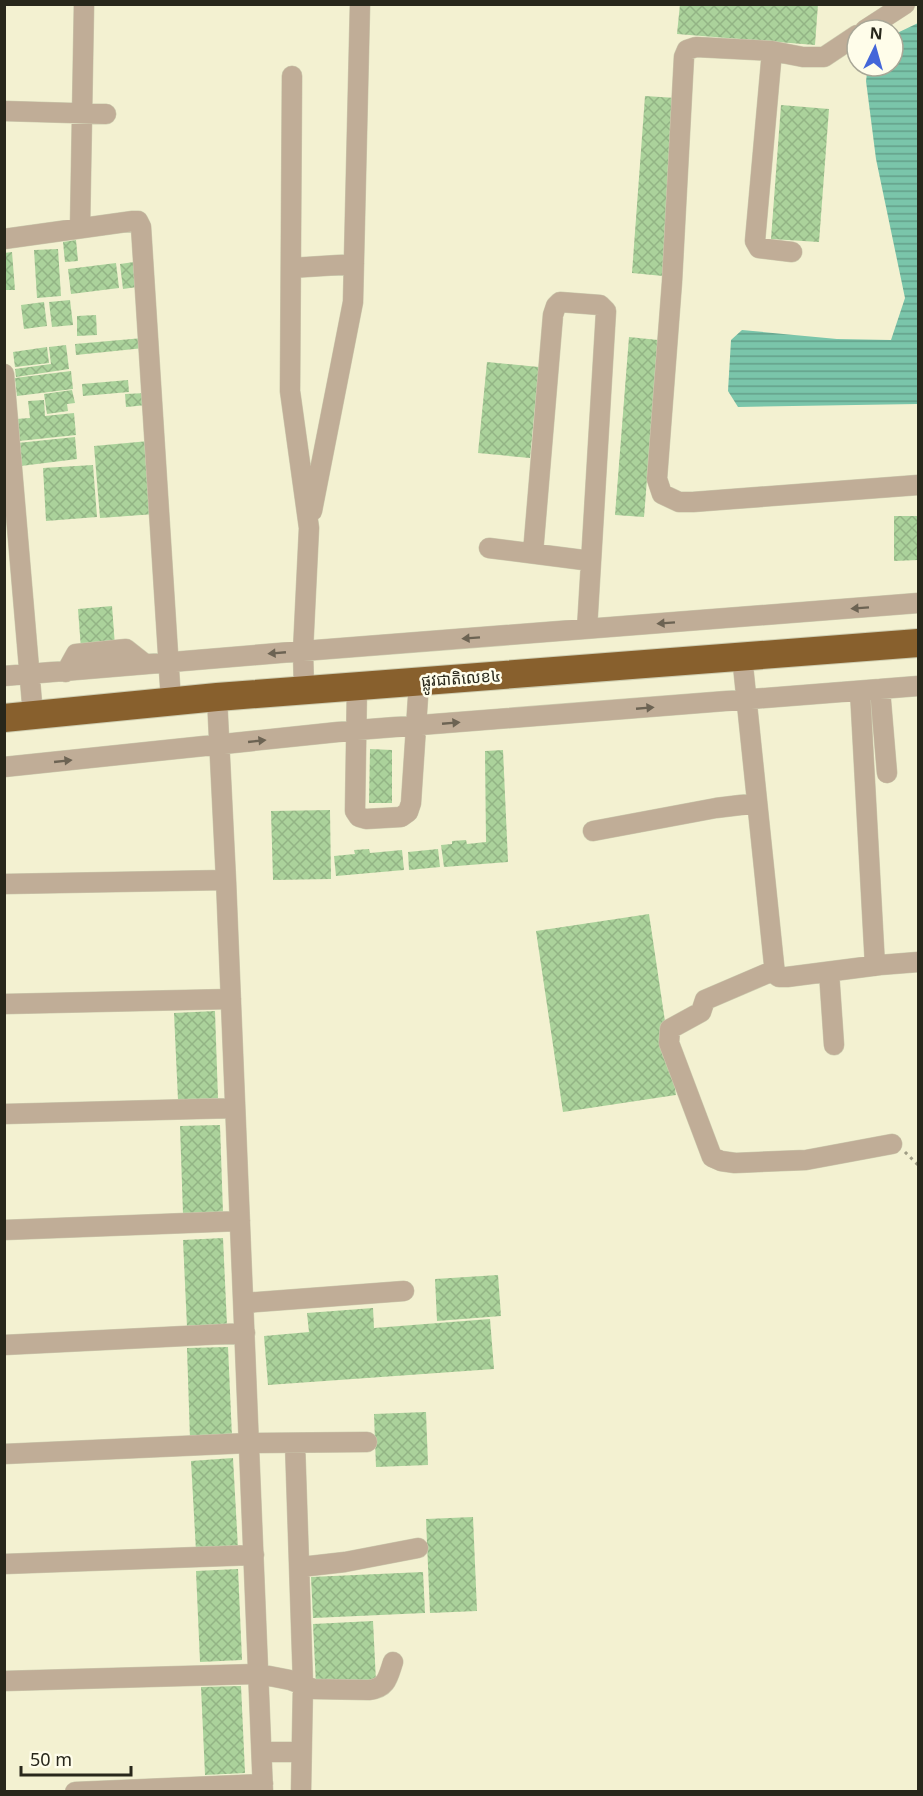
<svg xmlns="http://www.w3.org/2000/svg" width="923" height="1796" viewBox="0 0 923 1796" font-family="'Noto Sans','Noto Sans Khmer',sans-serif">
  <defs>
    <pattern id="water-rules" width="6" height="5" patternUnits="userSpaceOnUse" patternTransform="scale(1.5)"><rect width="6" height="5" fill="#7ac5aa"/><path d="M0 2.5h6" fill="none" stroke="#64a08a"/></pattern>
    <pattern id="building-cross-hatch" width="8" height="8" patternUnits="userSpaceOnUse" patternTransform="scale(1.5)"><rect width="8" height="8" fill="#abd29b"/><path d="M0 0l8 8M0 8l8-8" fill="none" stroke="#93b485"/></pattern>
  </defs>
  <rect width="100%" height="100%" fill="#f3f1d1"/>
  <path fill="url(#water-rules)" d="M918 23V404L738 407 728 391 731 340 742 330 837 339 891 340 905 298 876 159 866 81 868 66H893V35Z"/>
  <path fill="url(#building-cross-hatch)" d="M680 4H818L815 45 677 34Z
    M645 96 676 98 663 276 632 273Z
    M781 105 829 109 819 242 771 239Z
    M76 240 78 261 65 262 63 242Z
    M58 249 61 296 37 298 34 250Z
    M12 252 15 290H5L4 253Z
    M134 262 137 287 123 289 120 264Z
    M116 263 119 288 71 294 68 269Z
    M70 300 73 325 52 327 49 302Z
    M44 302 47 326 24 329 21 305Z
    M96 315 97 335 77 336V316Z
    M629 337 658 340 644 517 615 515Z
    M143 338 144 348 76 355 75 344Z
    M66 345 69 369 16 377 15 369 51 364 49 347Z
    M47 347 49 363 15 367 13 352Z
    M487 362 539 367 530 458 478 453Z
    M71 371 73 389 17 396 15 378Z
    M128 380 129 392 83 396 82 384Z
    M72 390 75 403 67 404 68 411 47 414 44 394Z
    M146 393 147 405 126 407 125 394Z
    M44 400 45 416 74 413 76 435 19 441 16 419 30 418 28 401Z
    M75 437 77 459 21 466 18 443Z
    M149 441 155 514 100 518 94 446Z
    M93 465 97 517 46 521 43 468Z
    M894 516H918V560L894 561Z
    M112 606 115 646 81 649 78 609Z
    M370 749 392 750V803H369Z
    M503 750 508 862 444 867 441 845 452 844V841L466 840 467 844 486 842 485 751Z
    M330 810 331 879 273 880 271 811Z
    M369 849 370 853 402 850 404 870 336 876 334 856 355 854 354 850Z
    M438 849 440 867 409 870 408 852Z
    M649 914 676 1095 563 1112 536 931Z
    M215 1011 218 1099 178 1100 174 1013Z
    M220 1125 223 1213 183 1214 180 1126Z
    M223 1238 227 1326 187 1327 183 1240Z
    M498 1275 501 1316 437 1321 435 1279Z
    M373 1308 374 1328 490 1319 494 1369 268 1385 264 1336 309 1332 307 1313Z
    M228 1347 232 1437 190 1439 187 1348Z
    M426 1412 428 1465 376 1467 374 1414Z
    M233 1458 238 1549 196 1551 191 1461Z
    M473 1517 477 1611 430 1613 426 1519Z
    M238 1569 242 1660 200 1662 196 1571Z
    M423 1572 425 1613 313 1618 311 1577Z
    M373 1621 376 1682 316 1685 313 1624Z
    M241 1686 245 1773 205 1775 201 1687Z"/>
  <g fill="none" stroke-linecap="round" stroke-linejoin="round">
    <defs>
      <path id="minor" d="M865 30 905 4
        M857 35 824 57H803L772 51 696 47 687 50 684 57 672 282 657 479 662 494 679 502H693L918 485
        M772 51 755 241 759 248 792 252
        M292 76 290 391 309 528 303 651 304 690
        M4 111 106 114
        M80 228 84 4
        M4 239 133 221H138L141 227 171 701
        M291 268 354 264
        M4 374 33 715
        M312 511 353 302 360 4
        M489 548 591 561
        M533 553 553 315 556 306 560 302 600 305 606 311 587 629
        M742 656 775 974 779 977H787L880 965 918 962
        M66 672 76 654 126 649 145 664
        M4 676 303 651 918 603
        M357 686 355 811 359 817 366 819 401 817 408 812 411 803 419 682
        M880 689 887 773
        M860 691 875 966
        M217 697 226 880 263 1792
        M4 767 357 730 918 686
        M593 831 716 808 757 803
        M4 884 226 880
        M775 970 705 1000 701 1012 670 1029 669 1043 712 1157 721 1161 735 1163 806 1160 892 1144
        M829 972 834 1045
        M4 1004 231 999
        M4 1114 235 1108
        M4 1230 240 1221
        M244 1303 404 1291
        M4 1345 245 1333
        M295 1443 303 1684 301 1792
        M4 1454 249 1443 367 1442
        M4 1564 254 1555
        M301 1567 345 1562 418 1548
        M4 1681 259 1674 290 1680 314 1689 369 1690C387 1688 388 1677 393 1662
        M262 1752H301
        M75 1792 263 1784"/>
      <path id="highway" d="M4 718 217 697 918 643"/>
    </defs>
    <use href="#minor" stroke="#cecdb0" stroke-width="21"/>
    <use href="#highway" stroke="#cecdb0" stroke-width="30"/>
    <path stroke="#9f9d85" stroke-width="3" stroke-dasharray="3 4.5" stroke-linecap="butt" d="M905 1152 918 1165"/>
    <use href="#minor" stroke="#c0ad97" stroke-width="20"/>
    <use href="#highway" stroke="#88602d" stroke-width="28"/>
  </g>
  <defs><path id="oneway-solid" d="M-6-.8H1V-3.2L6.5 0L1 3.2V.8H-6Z" transform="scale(1.5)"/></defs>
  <g fill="#6c6353">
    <use href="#oneway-solid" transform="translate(860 608) rotate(176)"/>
    <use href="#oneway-solid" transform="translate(666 623) rotate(176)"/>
    <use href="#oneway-solid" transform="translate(471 638) rotate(176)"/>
    <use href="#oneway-solid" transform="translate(277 653) rotate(175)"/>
    <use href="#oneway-solid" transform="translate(645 708) rotate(-5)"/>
    <use href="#oneway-solid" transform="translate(451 723) rotate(-5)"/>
    <use href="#oneway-solid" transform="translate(257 741) rotate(-6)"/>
    <use href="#oneway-solid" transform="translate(63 761) rotate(-6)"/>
  </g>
  <g text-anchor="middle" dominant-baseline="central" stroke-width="5" stroke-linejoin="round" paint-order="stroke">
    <g font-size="16" fill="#28271b" stroke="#fffdea">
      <text transform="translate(461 678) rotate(-4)">ផ្លូវជាតិលេខ៤</text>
    </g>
  </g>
  <rect width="923" height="1796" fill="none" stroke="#28271b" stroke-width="12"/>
  <g transform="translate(875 48) rotate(5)"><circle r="28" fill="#fffdea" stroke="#a9a797" stroke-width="1.5"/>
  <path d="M0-4.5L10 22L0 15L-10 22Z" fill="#4466d9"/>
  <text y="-9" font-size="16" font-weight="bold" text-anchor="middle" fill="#28271b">N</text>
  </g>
  <path d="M21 1766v9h110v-9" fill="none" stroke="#28271b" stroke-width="3"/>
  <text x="30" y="1766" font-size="18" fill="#28271b" stroke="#fffdea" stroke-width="4.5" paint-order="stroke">50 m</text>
</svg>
